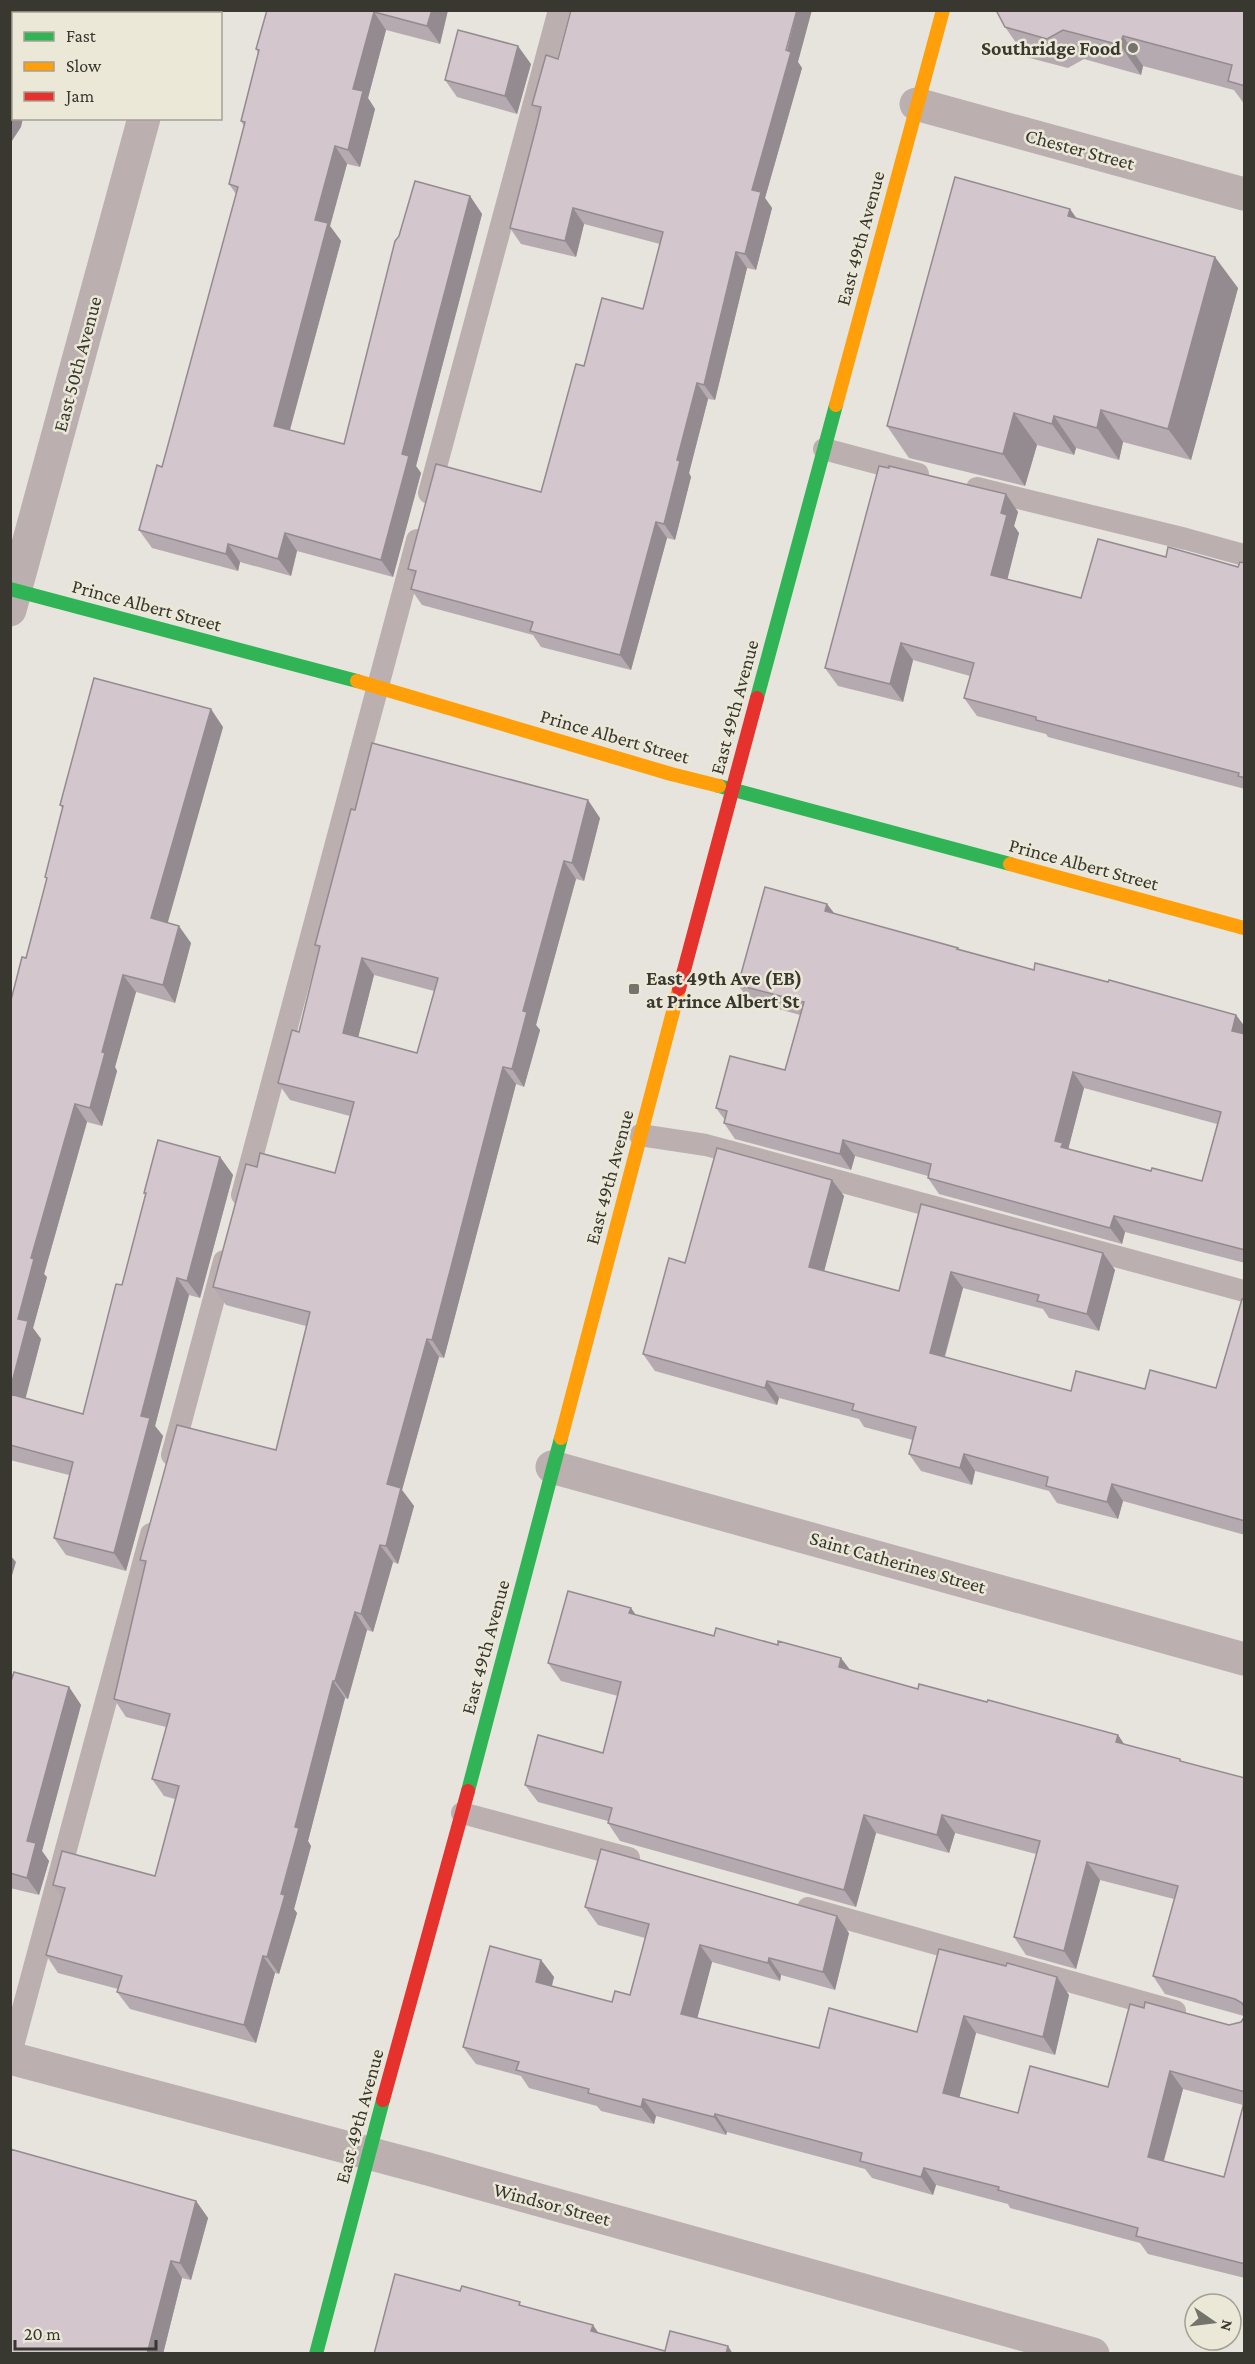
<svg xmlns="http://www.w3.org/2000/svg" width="1255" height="2364" viewBox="0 0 1255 2364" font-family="'Crimson Pro',serif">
  <rect width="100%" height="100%" fill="#e6e4dc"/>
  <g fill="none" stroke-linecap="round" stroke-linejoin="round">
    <path stroke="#bbafb0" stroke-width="22" d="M824 449 918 474
      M977 488 1186 539 1244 555
      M429 493 559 10
      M640 1135 706 1145 1244 1291
      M242 1195 417 540
      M172 1455 224 1261
      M462 1813 629 1858
      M808 1908 1175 2011
      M10 2057 151 1534"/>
    <path stroke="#bbafb0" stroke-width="33" d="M173 14V10
      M916 104 1244 194
      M10 610 144 118
      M552 1467 1244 1659
      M10 2058 428 2169 1093 2354"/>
    <path stroke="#30b455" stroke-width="14" d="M10 589 357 681
      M757 698 836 405
      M719 786 1010 864
      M468 1791 561 1438
      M316 2354 383 2100"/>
    <path stroke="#ff9f0a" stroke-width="14" d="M836 405 943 10
      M357 681 671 774 719 786
      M1010 864 1244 928
      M561 1438 679 989"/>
    <path stroke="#e5322d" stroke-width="14" d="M679 989 757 698
      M383 2100 468 1791"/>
  </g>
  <path fill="#b5aab0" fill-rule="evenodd" d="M267 10H448L440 44 386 30 368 98 375 109 360 167 347 164 330 226 341 241 290 430 344 444 470 196 482 214 416 466 421 473 393 577 297 551 291 576 240 562 238 571 152 548 139 530 162 467 236 194 229 184 244 126 241 121 258 53 256 49Z
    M1245 10V105L1234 90 1143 66 1141 75 1084 59 1068 68 1026 57 1005 27Z
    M558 59 798 62 802 68 765 198 772 208 756 270 747 268 715 400 708 399 689 473 691 477 675 540 667 538 631 670 541 647 533 635 422 605 411 589 414 578 408 569 541 492 584 366 643 309 660 244 584 224 576 257 521 244 510 228 539 115 532 105Z
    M531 64 517 114 457 97 445 80Z
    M1077 219 1238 288 1191 460 1123 442 1119 460 1076 448 1074 455 1037 445 1025 486 909 458 887 426Z
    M1006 494 1018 512 1014 526 1019 533 1007 579 1081 598 1166 557 1238 567 1245 563V789L1048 737 1046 734 977 716 964 698 970 676 913 660 903 702 838 686 825 668Z
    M223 727 167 923 191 943 175 1003 136 992 115 1067 117 1071 102 1126 87 1122 44 1274 47 1277 33 1328 41 1339 25 1398 83 1414 122 1285 146 1196 144 1193 220 1157 233 1175 200 1298 189 1295 171 1364 155 1426 163 1436 126 1571 66 1555 54 1538 69 1475 10 1460V1004L26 958 47 880 45 877 63 809 60 805Z
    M355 810 600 818 584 881 576 879 536 1025 540 1030 524 1087 516 1084 444 1358 439 1357 402 1490 414 1506 398 1564 393 1562 373 1632 367 1630 348 1699 345 1698 308 1841 311 1846 294 1909 297 1913 279 1974 275 1973 256 2043 130 2009 117 1992 118 1989 58 1973 46 1955 62 1898 53 1885 155 1876 175 1799 164 1796 152 1779 166 1727 126 1717 114 1699 144 1566 140 1560 276 1450 306 1326 226 1305 213 1287 257 1167 335 1173 350 1116 290 1100 278 1083 299 1032 319 950 315 945ZM374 975 434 991 417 1053 358 1037Z
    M827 904 835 914 958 948 959 950 1034 970 1108 982 1236 1015 1245 1027V1263L1125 1232 1122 1244 939 1194 928 1178V1176L855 1156 851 1170 735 1139 724 1123 725 1120 716 1108 785 1070 800 1015 750 1001 738 985ZM1084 1088 1217 1124 1202 1181 1151 1171 1068 1149Z
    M832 1180 844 1196 824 1271 899 1291 921 1204 1103 1253 1115 1270 1099 1331 1049 1318 1043 1309 963 1288 945 1357 1071 1391 1216 1388 1245 1299V1535L1123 1501 1118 1519 1057 1503 1049 1491 975 1471 972 1485 921 1471 909 1454 913 1440 864 1427 859 1419 779 1398 777 1405 655 1371 643 1354 685 1263Z
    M636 1615 850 1670 918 1689 987 1702 1118 1735 1124 1744 1180 1759 1182 1762 1245 1778V2278L1148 2254 1140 2243 1010 2208 1008 2204 936 2185 933 2195 872 2178 865 2169 727 2132 726 2135 656 2116 654 2124 601 2111 597 2106 529 2088 521 2076 476 2064 463 2047 541 1960 554 1977 552 1986 612 2002 630 1995 645 1938 598 1925 585 1907 849 1933 835 1990 781 1975 780 1981 712 1962 697 2018 819 2048 917 2032 939 1949 1069 1995 1055 2055 976 2033 959 2097 1018 2113 1108 2087 1229 2025 1241 2022 1244 2016 1165 1994 1153 1976 1174 1899 1100 1880 1076 1969 1026 1955 1014 1937 1036 1854 955 1833 949 1853 876 1833 856 1907 620 1841 608 1823V1821L538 1802 525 1785 603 1753 618 1696 561 1681 548 1663ZM1183 2089 1243 2105 1224 2177 1164 2161Z
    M10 1684 69 1687 81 1705 42 1851 49 1861 39 1895 10 1888Z
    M196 2201 208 2218 191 2280 182 2278 163 2354H10Z"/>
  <path fill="#948b90" d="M33 10H49V14H32Z
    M432 10H448L440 44 427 26Z
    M797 10H812L798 62 802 68 765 198 772 208 756 270 745 254 752 190Z
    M374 12 386 30 368 98 375 109 360 167 348 150 353 89Z
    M1123 36 1143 66 1141 75 1120 45Z
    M518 46 531 64 517 114 505 96Z
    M14 91V118H23L21 127 10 144V104Z
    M335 146 347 164 330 226 341 241 286 444 274 426 315 220Z
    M470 196 482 214 416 466 421 473 393 577 381 560 402 454Z
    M573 208 584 224 576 257 565 241Z
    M1070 209 1092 240 1068 216Z
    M736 252 747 268 715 400 704 385Z
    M1215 257 1238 288 1191 460 1168 429Z
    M697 383 708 399 689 473 691 477 675 540 664 524 677 460Z
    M1101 410 1123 442 1119 460 1097 428Z
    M1014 413 1037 445 1025 486 1003 454Z
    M1054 416 1076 448 1074 455 1052 424Z
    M1006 494 1018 512 1014 526 1019 533 1004 593 991 575 1001 513Z
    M656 522 667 538 631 670 620 655Z
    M285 533 297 551 291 576 278 559Z
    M228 544 240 562 238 571 226 554Z
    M901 643 913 660 903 702 890 684Z
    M211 709 223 727 164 936 151 918Z
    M588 800 600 818 584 881 572 863Z
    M564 861 576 879 536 1025 540 1030 524 1087 512 1069 523 1011Z
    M827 904 839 920 825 911Z
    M179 926 191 943 175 1003 163 985Z
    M362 958 374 975 355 1050 343 1033Z
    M123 975 136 992 115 1067 117 1071 102 1126 90 1108 102 1052Z
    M1236 1015 1245 1027V1041L1232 1031Z
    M503 1067 516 1084 444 1358 432 1340Z
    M1073 1072 1084 1088 1068 1150 1074 1159 1055 1141Z
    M75 1104 87 1122 44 1274 47 1277 33 1328 41 1339 22 1412 10 1396 18 1319 31 1258Z
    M843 1140 855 1156 851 1170 840 1154Z
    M220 1157 233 1175 200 1298 187 1281Z
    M832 1180 844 1196 821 1283 809 1267Z
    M1114 1216 1125 1232 1122 1244 1110 1228Z
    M1103 1253 1115 1270 1099 1331 1087 1314Z
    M951 1272 963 1288 941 1369 930 1353Z
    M177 1278 189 1295 155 1426 163 1436 126 1571 114 1553 141 1416Z
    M427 1339 439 1357 402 1490 414 1506 398 1564 386 1546 387 1484Z
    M767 1381 779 1398 777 1405 765 1388Z
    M964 1454 975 1471 972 1485 960 1468Z
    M1112 1484 1123 1501 1118 1519 1107 1502Z
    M380 1545 393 1562 373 1632 361 1614Z
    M10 1555 16 1562 10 1582Z
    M631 1608 643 1625 629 1613Z
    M355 1612 367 1630 348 1699 335 1681Z
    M841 1658 854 1675 839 1667Z
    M333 1681 345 1698 308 1841 311 1846 294 1909 297 1913 279 1974 267 1957 281 1894 295 1827Z
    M69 1687 81 1705 42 1851 49 1861 39 1895 27 1878V1841Z
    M1118 1735 1130 1753 1116 1742Z
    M864 1815 876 1833 856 1907 844 1890Z
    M942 1815 955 1833 949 1853 937 1835Z
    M1087 1862 1100 1880 1076 1969 1064 1951Z
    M837 1916 849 1933 835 1990 823 1972Z
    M700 1945 712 1962 694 2031 681 2014Z
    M263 1956 275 1973 256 2043 244 2025Z
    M769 1958 781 1975 780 1981 768 1963Z
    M541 1960 554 1977 548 1999 536 1982Z
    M1057 1977 1069 1995 1055 2055 1043 2037Z
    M964 2016 976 2033 956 2111 943 2093Z
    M1170 2071 1183 2089 1160 2174 1148 2157Z
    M643 2099 656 2116 654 2124 641 2107Z
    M715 2114 727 2132 726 2135 714 2117Z
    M924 2168 936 2185 933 2195 921 2177Z
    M196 2201 208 2218 191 2280 180 2263Z
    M171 2261 182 2278 163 2354H147Z
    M593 2325 604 2341 591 2331Z
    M728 2346 733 2354H726Z"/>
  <path fill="#d3c6cd" stroke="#948b90" stroke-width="1.5" fill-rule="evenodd" d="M10 10H33L32 14H14V91L10 104Z
    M267 10H432L427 26 374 12 353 89 363 91 348 150 335 146 315 220 328 223 274 426 344 444 395 241 399 236 415 181 470 196 402 454 409 456 381 560 285 533 278 559 228 544 226 554 139 530 157 465 162 467 238 187 229 184 245 122 241 121 259 50 256 49Z
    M571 10H797L786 50 791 52 752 190 761 192 745 254 736 252 704 385 697 383 677 460 680 461 664 524 656 522 620 655 530 631 533 622 411 589 416 571 408 569 436 464 541 492 576 364 584 366 602 298 643 309 663 232 573 208 565 241 510 228 537 124 541 107 532 105 546 55 558 59Z
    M996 10H1245V86L1228 81 1232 65 1123 36 1120 45 1063 30 1047 39 1005 27Z
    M458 30 518 46 505 96 445 80Z
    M955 177 1070 209 1068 216 1215 257 1168 429 1101 410 1097 428 1054 416 1052 424 1014 413 1003 454 887 426Z
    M879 466 889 468V466L1006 494 1001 513 1007 515 991 575 1081 598 1098 539 1166 557 1168 547 1238 567 1240 562 1245 563V778L1238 776 1239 773 1036 720V717L964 698 974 663 901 643 890 684 825 668Z
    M94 678 211 709 151 918 179 926 163 985 123 975 102 1052 105 1053 90 1108 75 1104 31 1258 34 1259 18 1319 28 1321 10 1390V1004L22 957 26 958 47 878 45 877 63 806 60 805Z
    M372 743 588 800 572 863 564 861 523 1011 527 1012 512 1069 503 1067 432 1340 427 1339 387 1484 401 1488 386 1546 380 1545 361 1614 355 1612 335 1681H333L295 1827 299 1828 281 1894 285 1895 267 1957 263 1956 244 2025 117 1992 122 1976 46 1955 65 1888 53 1885 62 1851 155 1876 179 1786 152 1779 170 1714 114 1699 146 1561 140 1560 177 1425 276 1450 310 1312 213 1287 246 1164 257 1167 260 1153 335 1173 354 1102 278 1083 292 1030 299 1032 320 946 315 945 351 809 355 810ZM362 958 438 978 417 1053 343 1033Z
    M765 887 827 904 825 911 958 948 957 949 1034 970 1035 963 1108 982 1109 980 1236 1015 1232 1031 1245 1034V1250L1114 1216 1110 1228 928 1178 931 1164 843 1140 840 1154 724 1123 727 1111 716 1108 730 1056 785 1070 804 1002 738 985ZM1073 1072 1221 1112 1202 1181 1152 1168 1151 1171 1061 1147 1063 1143 1055 1141Z
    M158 1140 220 1157 187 1281 177 1278 141 1416 150 1418 114 1553 54 1538 73 1462 10 1445V1394L83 1414 116 1284 122 1285 146 1193H144Z
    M717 1148 832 1180 809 1267 899 1291 921 1204 1103 1253 1087 1314 1037 1301 1039 1295 951 1272 930 1353 1071 1391 1076 1371 1145 1389 1150 1370 1216 1388 1242 1299H1245V1521L1112 1484 1107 1502 1046 1486 1048 1477 964 1454 960 1468 909 1454 916 1427 852 1410 854 1404 767 1381 765 1388 643 1354 669 1258 685 1263Z
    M568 1591 631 1608 629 1613 714 1636 716 1628 778 1645V1641L841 1658 839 1667 918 1689 919 1684 987 1702 988 1700 1118 1735 1116 1742 1180 1759V1761L1245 1778V2009L1242 2003 1235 1999 1153 1976 1178 1886 1087 1862 1064 1951 1014 1937 1040 1841 942 1815 937 1835 864 1815 844 1890 608 1823 612 1808 525 1785 538 1735 603 1753 621 1682 548 1663Z
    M14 1672 69 1687 27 1841 36 1843 27 1878 10 1873V1684Z
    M601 1849 837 1916 823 1972 769 1958 768 1963 700 1945 681 2014 819 2048 829 2008 917 2032 939 1949 1006 1966 1007 1963 1057 1977 1043 2037 964 2016 943 2093 1018 2113 1030 2066 1108 2087 1130 2004 1144 2008 1145 2002 1229 2025 1241 2022 1245 2016V2092L1170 2071 1148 2157 1224 2177 1245 2099V2264L1136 2236 1138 2228 998 2190 999 2187 924 2168 921 2177 860 2161 862 2153 715 2114 714 2117 643 2099 641 2107 588 2093 589 2089 516 2070 519 2062 463 2047 490 1946 541 1960 536 1982 612 2002 615 1991 630 1995 649 1924 585 1907Z
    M10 2149 196 2201 180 2263 171 2261 147 2354H10Z
    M395 2274 460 2291 462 2286 520 2302 519 2305 593 2325 591 2331 665 2351 670 2331 728 2346 726 2354H374Z"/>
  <g fill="#75746c" stroke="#ebe8d7" stroke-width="2">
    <circle cx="1133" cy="48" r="6"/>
    <rect x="628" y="983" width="12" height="12" rx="3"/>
  </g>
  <g text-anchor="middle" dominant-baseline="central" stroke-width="5" stroke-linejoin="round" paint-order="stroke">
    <g font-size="20" font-weight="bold" fill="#383730" stroke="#ebe8d7" text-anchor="end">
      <text x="1121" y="48">Southridge Food</text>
      <text x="646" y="978" text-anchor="start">East 49th Ave (EB)<tspan x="646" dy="23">at Prince Albert St</tspan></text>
    </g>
    <g font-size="20" fill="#383730" stroke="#ebe8d7">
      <text transform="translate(1080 149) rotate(15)">Chester Street</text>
      <text transform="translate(860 238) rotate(-75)">East 49th Avenue</text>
      <text transform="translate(77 364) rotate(-75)">East 50th Avenue</text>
      <text transform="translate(147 605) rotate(15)">Prince Albert Street</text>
      <text transform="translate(734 707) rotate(-75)">East 49th Avenue</text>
      <text transform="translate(615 736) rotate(16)">Prince Albert Street</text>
      <text transform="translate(1084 864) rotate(15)">Prince Albert Street</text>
      <text transform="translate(609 1177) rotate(-75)">East 49th Avenue</text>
      <text transform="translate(898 1562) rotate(16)">Saint Catherines Street</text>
      <text transform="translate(485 1647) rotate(-75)">East 49th Avenue</text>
      <text transform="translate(359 2116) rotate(-75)">East 49th Avenue</text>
      <text transform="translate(552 2204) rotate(15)">Windsor Street</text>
    </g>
  </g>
  <rect width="1255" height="2364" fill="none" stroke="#383730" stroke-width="24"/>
  <rect x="12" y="12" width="210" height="108" fill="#ebe8d7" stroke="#a3a194" stroke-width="1.5"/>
  <rect x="24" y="32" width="30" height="9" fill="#30b455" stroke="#a3a194" stroke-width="1.5"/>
  <text x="66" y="42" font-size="18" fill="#383730">Fast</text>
  <rect x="24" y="62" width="30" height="9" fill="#ff9f0a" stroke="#a3a194" stroke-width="1.5"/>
  <text x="66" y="72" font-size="18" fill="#383730">Slow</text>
  <rect x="24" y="92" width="30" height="9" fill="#e5322d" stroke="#a3a194" stroke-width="1.5"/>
  <text x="66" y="102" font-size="18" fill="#383730">Jam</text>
  <g transform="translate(1213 2322) rotate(104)"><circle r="28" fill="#ebe8d7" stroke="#a3a194" stroke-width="1.5"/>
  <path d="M0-4.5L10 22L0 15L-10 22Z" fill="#75746c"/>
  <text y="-9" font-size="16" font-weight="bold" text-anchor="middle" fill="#383730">N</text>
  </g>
  <path d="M15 2340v9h141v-9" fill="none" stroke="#383730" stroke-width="3"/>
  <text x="24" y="2340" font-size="18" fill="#383730" stroke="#ebe8d7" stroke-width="4.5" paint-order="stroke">20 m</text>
</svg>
